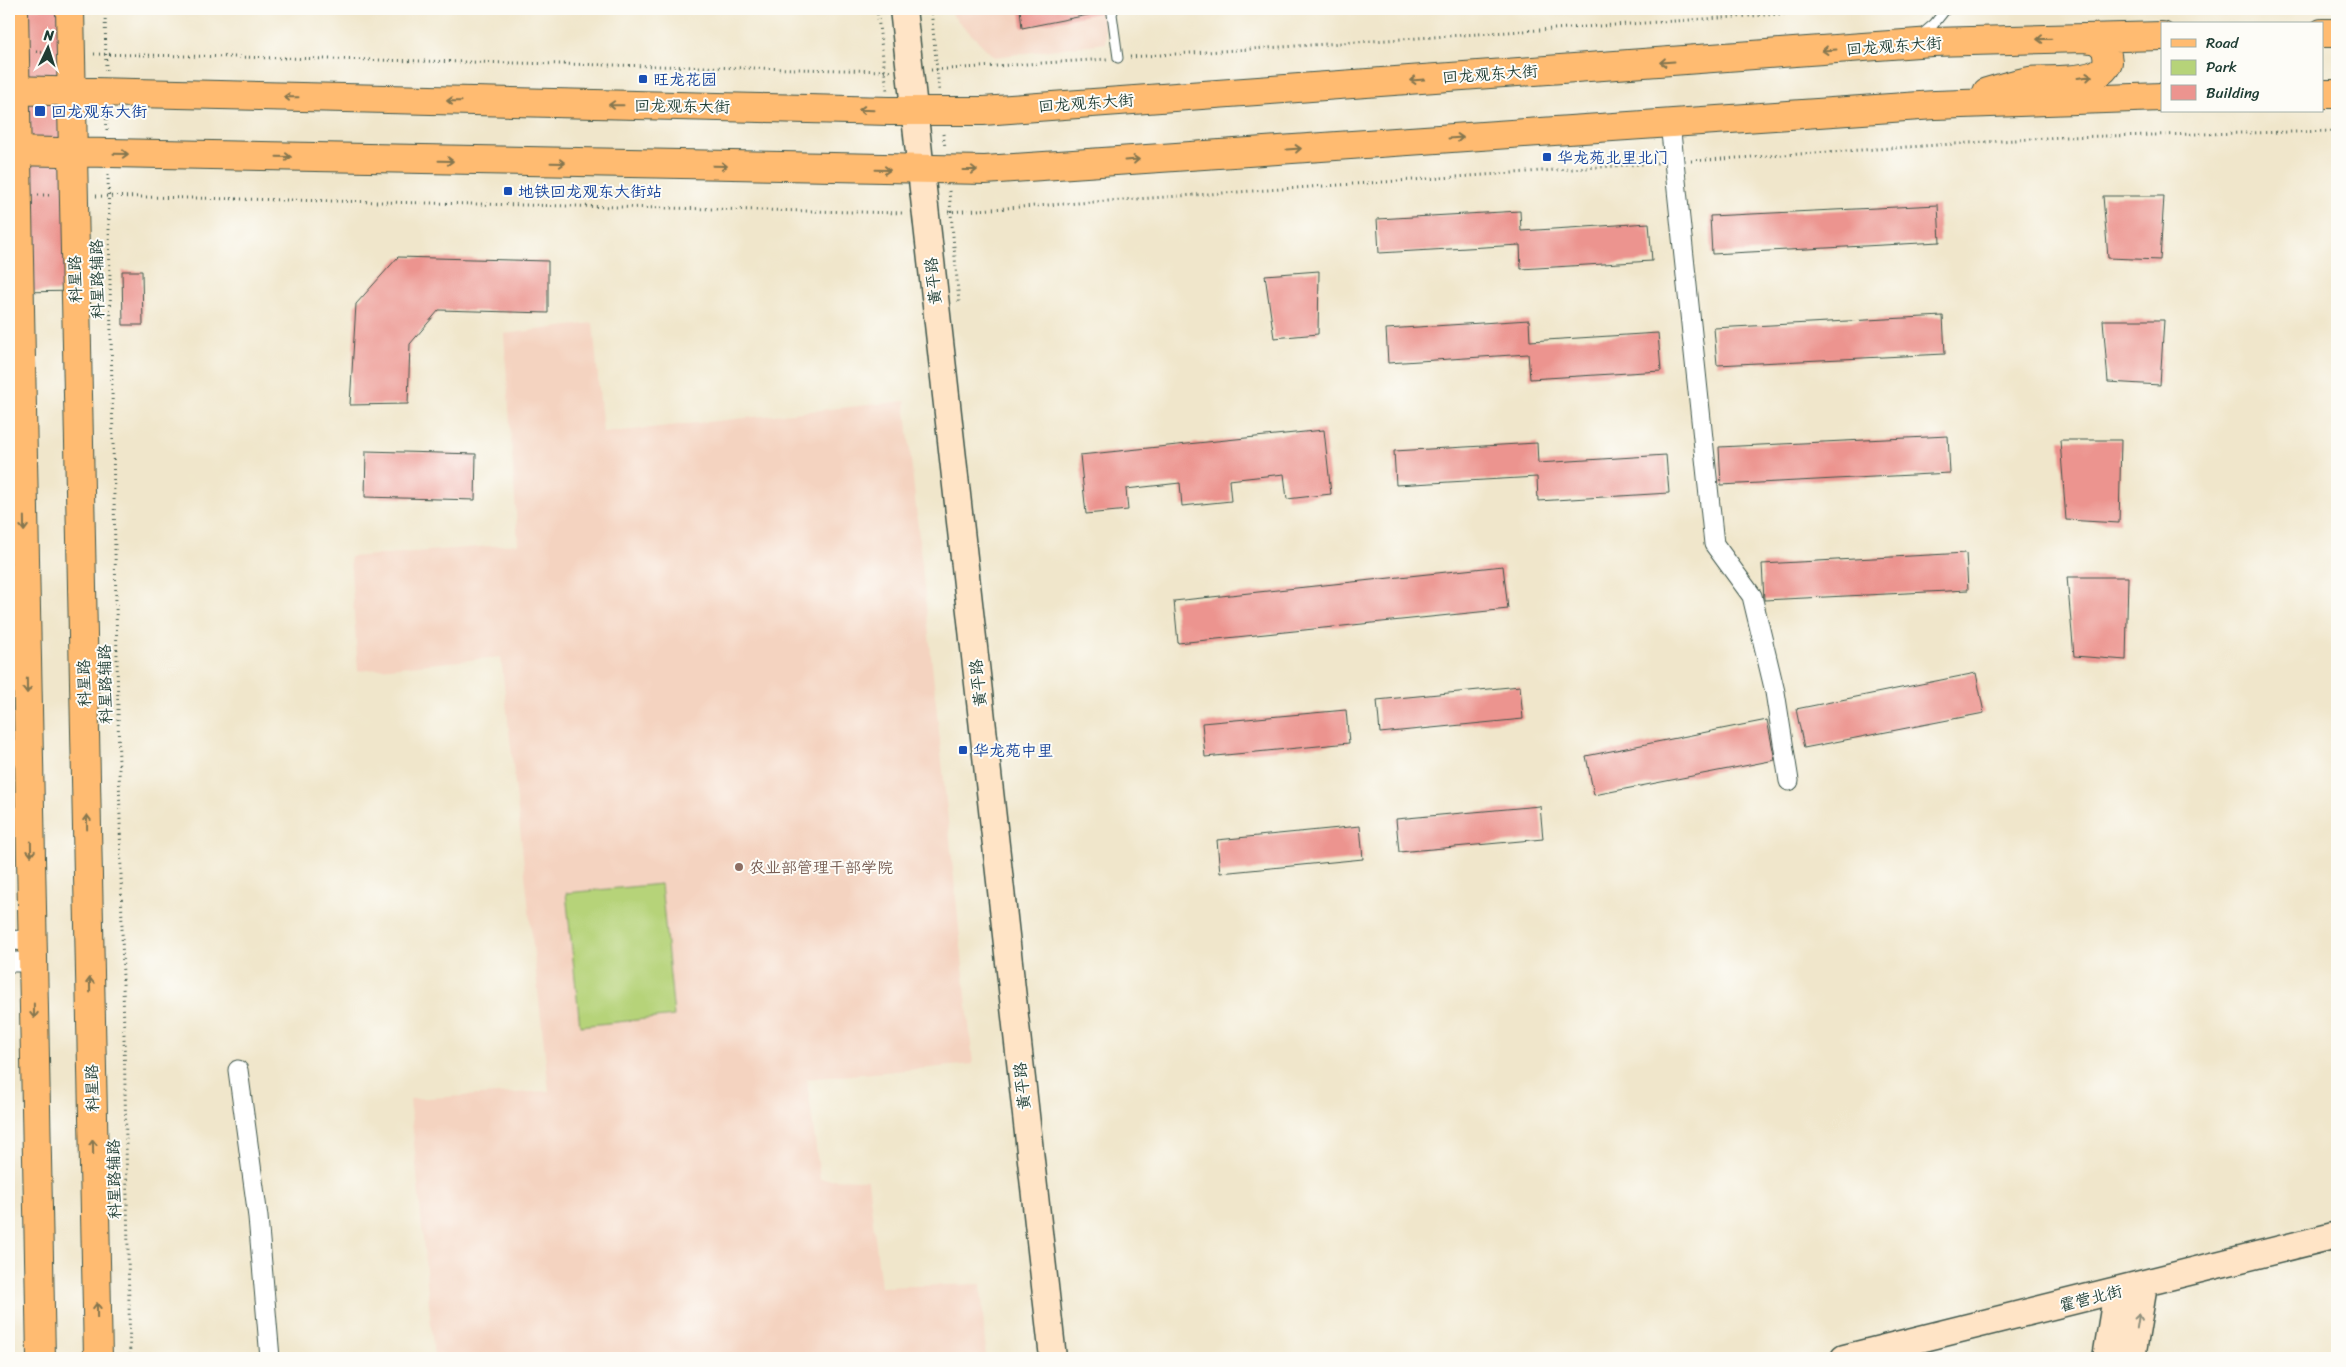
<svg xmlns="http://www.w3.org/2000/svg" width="2346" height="1367" viewBox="0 0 2346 1367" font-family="Sriracha,'LXGW WenKai TC',sans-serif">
  <rect width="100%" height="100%" fill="#fdfcf7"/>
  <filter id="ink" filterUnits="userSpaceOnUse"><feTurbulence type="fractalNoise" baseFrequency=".02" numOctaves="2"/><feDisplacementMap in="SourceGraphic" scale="10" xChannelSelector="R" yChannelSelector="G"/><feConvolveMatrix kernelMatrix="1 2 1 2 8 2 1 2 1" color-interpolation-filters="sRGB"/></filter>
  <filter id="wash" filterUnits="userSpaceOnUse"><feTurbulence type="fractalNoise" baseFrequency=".0096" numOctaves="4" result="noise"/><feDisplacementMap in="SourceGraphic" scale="20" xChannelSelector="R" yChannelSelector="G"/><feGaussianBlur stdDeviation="1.12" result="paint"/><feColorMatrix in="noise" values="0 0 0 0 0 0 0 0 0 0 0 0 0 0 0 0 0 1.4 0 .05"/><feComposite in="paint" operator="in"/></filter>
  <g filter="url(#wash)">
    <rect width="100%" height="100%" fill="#f0e6cb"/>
    <path fill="#f4d3c0" d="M952 9H1103L1106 43 994 57 953 16Z
      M593 323 603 433 905 401 973 1064 807 1079 820 1179 868 1180 881 1287 981 1284 986 1358H434L410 1099 549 1091 501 657 358 671 350 557 518 544 504 334Z"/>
    <path fill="#b6d379" stroke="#6a8856" d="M661 884 674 1016 580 1026 566 893Z"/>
    <g id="blocks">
      <path fill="#ec948f" d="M17 9H79L81 291 18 292Z
        M1020 9H1103V12L1022 28Z
        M2103 196H2164L2160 260 2108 258Z
        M1938 205 1940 242 1712 254 1710 216Z
        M1520 211 1521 231 1649 223 1652 261 1521 269 1520 245 1379 253 1377 219Z
        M398 257 548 261V313L439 310 410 344 408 404 350 405 356 304Z
        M122 271H142L143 325H123Z
        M1319 271 1318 334 1274 338 1265 275Z
        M1943 316 1945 354 1717 365 1714 328Z
        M1529 320 1530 341 1658 333 1661 371 1530 379 1528 354 1388 363 1386 329Z
        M2103 320H2164L2160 385 2108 382Z
        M1324 430 1331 494 1287 499 1284 474 1229 480 1231 501 1182 506 1180 483 1126 489 1128 510 1086 514 1080 455Z
        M1948 436 1950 473 1721 485 1719 447Z
        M2060 440H2121L2119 523 2066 520Z
        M1537 443 1538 463 1666 455 1669 493 1538 501 1537 477 1396 485 1394 451Z
        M366 451 476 454 475 500 365 497Z
        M1966 553 1968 590 1764 600 1762 564Z
        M1503 566 1508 609 1178 643 1174 601Z
        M2067 577H2128L2126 660 2074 656Z
        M1976 673 1984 713 1804 748 1796 709Z
        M1520 686 1523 719 1380 733 1377 700Z
        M1346 710 1349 743 1205 757 1202 723Z
        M1767 720 1775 760 1594 795 1586 756Z
        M1540 806 1543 839 1399 852 1396 819Z
        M1360 826 1363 859 1220 873 1217 840Z"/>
    </g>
  </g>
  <g filter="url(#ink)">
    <use href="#blocks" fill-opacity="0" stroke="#3e564b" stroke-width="1"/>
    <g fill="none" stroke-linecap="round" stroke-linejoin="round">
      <defs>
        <path id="lane" d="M1114 9 1112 14 1118 58
          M1921 35 1934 24 1946 9"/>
        <path id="street" d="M1670 123 1714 544 1752 596 1775 692 1789 781
          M9 940 33 941
          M9 962H33
          M238 1070 258 1217 270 1358"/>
        <path id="secondary" d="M903 9 1053 1358
          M1844 1358 2337 1235
          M2106 1358 2117 1291
          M2132 1358 2144 1285"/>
        <path id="primary" d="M14 9 41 1358
          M70 9 98 1358
          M2322 33H2337
          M9 90 890 111H983L1932 42 2162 36
          M1987 92C2001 88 2015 83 2029 81 2050 78 2100 86 2108 62L2106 48 2097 40 2083 38
          M2322 94H2337
          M9 151 985 170 1935 105 2162 97"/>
      </defs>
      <use href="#lane" stroke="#3e564b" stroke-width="11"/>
      <use href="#street" stroke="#3e564b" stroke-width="21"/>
      <use href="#secondary" stroke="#3e564b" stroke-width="29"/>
      <use href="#primary" stroke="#3e564b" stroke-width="30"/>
      <path stroke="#3e564b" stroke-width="3" stroke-dasharray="1 4" stroke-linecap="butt" d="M105 9 106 70
        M877 9 887 90
        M931 9 939 90
        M36 52 50 53
        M94 54 890 71
        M1130 57 1856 9
        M931 70 1107 59
        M106 114 107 130
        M943 134 945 147
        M1691 161 2062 137 2337 131
        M108 174 130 1358
        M949 191 959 302
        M38 195H52
        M96 196 904 213
        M948 212 1658 163"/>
      <use href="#lane" stroke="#fff" stroke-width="9"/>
      <use href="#street" stroke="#fff" stroke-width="19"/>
      <use href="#secondary" stroke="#ffe4c6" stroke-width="26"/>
      <use href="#primary" stroke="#ffbb71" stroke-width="28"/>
    </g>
    <defs><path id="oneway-shaft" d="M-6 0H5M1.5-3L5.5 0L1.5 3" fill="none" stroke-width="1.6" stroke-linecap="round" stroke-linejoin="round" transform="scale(1.25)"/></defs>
    <g stroke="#84764f">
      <use href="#oneway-shaft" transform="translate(2044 39) rotate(178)"/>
      <use href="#oneway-shaft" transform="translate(1829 50) rotate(176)"/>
      <use href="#oneway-shaft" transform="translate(1667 62) rotate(176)"/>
      <use href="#oneway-shaft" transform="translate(2085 77) rotate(-7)"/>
      <use href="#oneway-shaft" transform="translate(1417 80) rotate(176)"/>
      <use href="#oneway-shaft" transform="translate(291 97) rotate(-179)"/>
      <use href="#oneway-shaft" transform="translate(454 101) rotate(-179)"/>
      <use href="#oneway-shaft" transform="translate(616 105) rotate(-179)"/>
      <use href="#oneway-shaft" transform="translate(866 110) rotate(-178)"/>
      <use href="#oneway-shaft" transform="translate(1456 138) rotate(-4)"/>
      <use href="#oneway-shaft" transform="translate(1294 149) rotate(-4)"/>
      <use href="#oneway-shaft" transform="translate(121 154) rotate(1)"/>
      <use href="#oneway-shaft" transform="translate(284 157) rotate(1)"/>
      <use href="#oneway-shaft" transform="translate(1132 160) rotate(-4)"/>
      <use href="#oneway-shaft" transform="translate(446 161) rotate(1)"/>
      <use href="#oneway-shaft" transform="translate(558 163) rotate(1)"/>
      <use href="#oneway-shaft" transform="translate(720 166) rotate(1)"/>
      <use href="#oneway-shaft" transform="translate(883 170) rotate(1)"/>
      <use href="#oneway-shaft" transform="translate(970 170)"/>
      <use href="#oneway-shaft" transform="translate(24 524) rotate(89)"/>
      <use href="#oneway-shaft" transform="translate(27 686) rotate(89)"/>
      <use href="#oneway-shaft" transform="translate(87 822) rotate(-91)"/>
      <use href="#oneway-shaft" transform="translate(31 849) rotate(89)"/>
      <use href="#oneway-shaft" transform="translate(90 985) rotate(-91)"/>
      <use href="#oneway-shaft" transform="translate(34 1011) rotate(89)"/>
      <use href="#oneway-shaft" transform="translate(93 1147) rotate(-91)"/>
      <use href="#oneway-shaft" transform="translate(97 1310) rotate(-91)"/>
    </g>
    <use stroke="#8f907d" href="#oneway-shaft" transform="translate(2138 1321) rotate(-81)"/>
  </g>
  <g fill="#1a4fb4" stroke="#fdfcf7" stroke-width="2">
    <rect x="638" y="74" width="10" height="10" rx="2.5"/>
    <rect x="34" y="105" width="12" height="12" rx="2.5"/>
    <rect x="1542" y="152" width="10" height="10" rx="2.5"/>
    <rect x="503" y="186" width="10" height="10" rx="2.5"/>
    <rect x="958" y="745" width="10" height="10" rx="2.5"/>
  </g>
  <circle fill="#8d6e63" stroke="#fdfcf7" stroke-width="2" cx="739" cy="867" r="5"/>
  <g text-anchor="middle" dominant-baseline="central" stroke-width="4" stroke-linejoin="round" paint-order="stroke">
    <g font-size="16" fill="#1f3d34" stroke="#fdfcf7">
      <text transform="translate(1894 46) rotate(-4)">回龙观东大街</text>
      <text transform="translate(1490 74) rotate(-4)">回龙观东大街</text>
      <text transform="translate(1086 103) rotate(-4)">回龙观东大街</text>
      <text transform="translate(682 106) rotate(1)">回龙观东大街</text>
      <text transform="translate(75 279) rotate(-91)">科星路</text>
      <text transform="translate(97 279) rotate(-91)">科星路辅路</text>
      <text transform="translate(933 281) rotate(-96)">黄平路</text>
      <text transform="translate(84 683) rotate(-91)">科星路</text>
      <text transform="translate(978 683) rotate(-96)">黄平路</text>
      <text transform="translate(105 684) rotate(-91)">科星路辅路</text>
      <text transform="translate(1022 1086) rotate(-96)">黄平路</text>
      <text transform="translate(92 1088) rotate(-91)">科星路</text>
      <text transform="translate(114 1179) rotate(-91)">科星路辅路</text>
      <text transform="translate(2091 1298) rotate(-14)">霍营北街</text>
    </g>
    <g font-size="16" fill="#164399" stroke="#fdfcf7" text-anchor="start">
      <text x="653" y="79">旺龙花园</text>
      <text x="51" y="111">回龙观东大街</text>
      <text x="1557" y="157">华龙苑北里北门</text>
      <text x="518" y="191">地铁回龙观东大街站</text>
      <text x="973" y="750">华龙苑中里</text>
    </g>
    <g font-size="16" fill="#785e54" stroke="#fdfcf7" text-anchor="start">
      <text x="749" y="867">农业部管理干部学院</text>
    </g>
  </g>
  <rect width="2346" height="1367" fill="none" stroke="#fdfcf7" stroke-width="30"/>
  <rect x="2161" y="22" width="162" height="90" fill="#fdfcf7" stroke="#a4b0a9"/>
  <rect x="2171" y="39" width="25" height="8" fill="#ffbb71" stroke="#a4b0a9"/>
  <text x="2206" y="48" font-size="15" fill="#1f3d34">Road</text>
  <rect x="2171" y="60" width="25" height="15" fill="#b6d379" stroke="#a4b0a9"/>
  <text x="2206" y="72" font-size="15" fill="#1f3d34">Park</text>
  <rect x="2171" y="85" width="25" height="15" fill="#ec948f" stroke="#a4b0a9"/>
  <text x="2206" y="98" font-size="15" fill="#1f3d34">Building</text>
  <g transform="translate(48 48) rotate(4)" stroke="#fdfcf7" stroke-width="4" paint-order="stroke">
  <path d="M0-4L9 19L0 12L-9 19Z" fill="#1f3d34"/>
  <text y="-8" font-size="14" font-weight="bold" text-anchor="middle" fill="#1f3d34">N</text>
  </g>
</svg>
